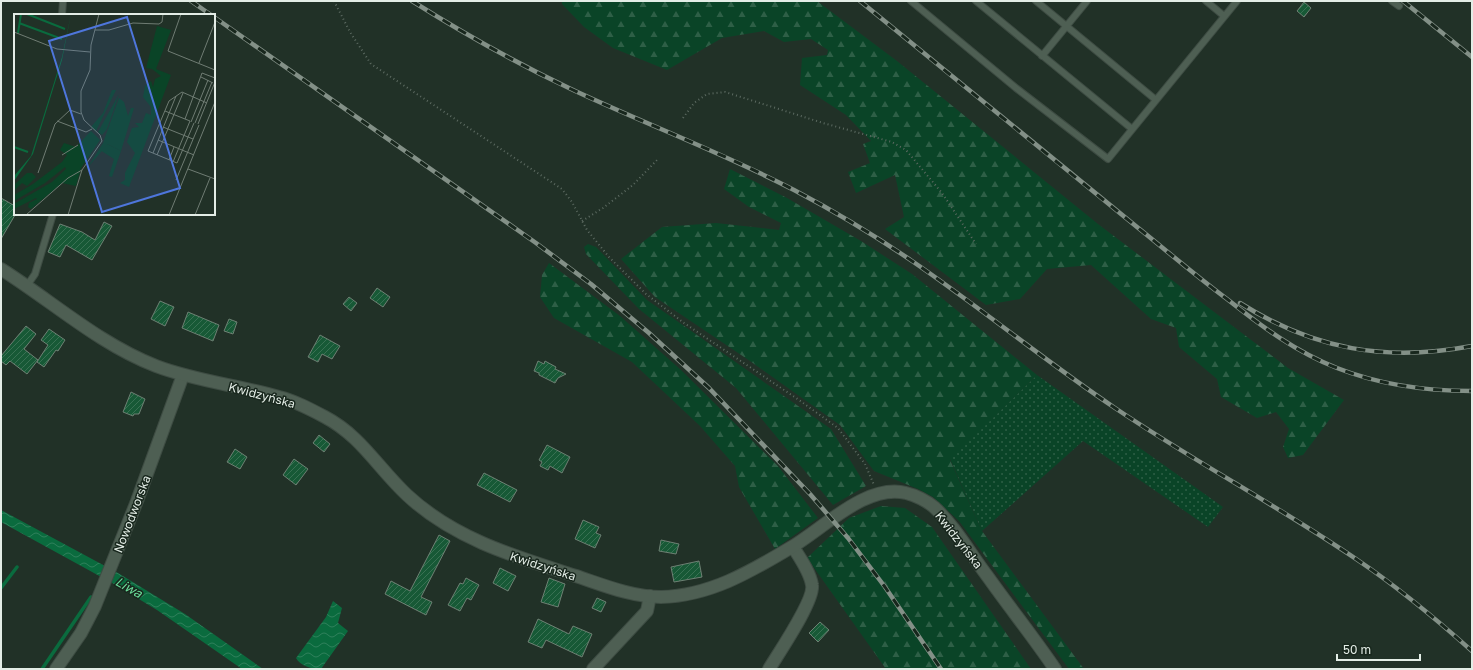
<svg xmlns="http://www.w3.org/2000/svg" width="1473" height="670" viewBox="0 0 1473 670" font-family="'Golos Text',sans-serif">
  <defs>
    <pattern id="grass-dots" width="8" height="8" patternUnits="userSpaceOnUse"><rect width="8" height="8" fill="#0a4427"/><path d="M2 2h.1M6 6h.1" fill="none" stroke="#2e5f46" stroke-width="1.8" stroke-linecap="round"/></pattern>
    <pattern id="forest-firs" width="22" height="20" patternUnits="userSpaceOnUse"><rect width="22" height="20" fill="#0a4427"/><path d="M5 1l3.5 6h-7zM16 11l3.5 6h-7z" fill="#2e5f46"/></pattern>
    <pattern id="water-waves" width="16" height="10" patternUnits="userSpaceOnUse"><rect width="16" height="10" fill="#0a6b3e"/><path d="M0 5q4-4 8 0t8 0" fill="none" stroke="#2e805a"/></pattern>
    <pattern id="building-hatch" width="6" height="6" patternUnits="userSpaceOnUse"><rect width="6" height="6" fill="#175936"/><path d="M-1 1l2-2M0 6l6-6M5 7l2-2" fill="none" stroke="#397153"/></pattern>
  </defs>
  <rect width="100%" height="100%" fill="#213127"/>
  <path fill="url(#grass-dots)" d="M1037 375 1223 507 1208 527 1083 441 982 531 950 459Z"/>
  <path fill="url(#forest-firs)" d="M562 1H817L897 61 1098 224 1288 368 1344 400 1303 455 1288 458 1283 447 1289 429 1276 412 1257 418 1221 397 1217 379 1179 347 1176 328 1151 319 1091 265 1047 269 1020 299 986 305 885 229 904 217 895 175 856 193 848 172 870 163 863 144 871 141 846 115 800 85 802 58 827 55 828 50 811 39 784 42 764 31 722 38 667 70 613 48 584 27 562 4Z
    M730 169 787 198 861 241 912 274 1037 375 950 460 982 531 1084 669H1069L959 521 933 497 918 489 874 471 840 425 750 361 655 297 621 259 662 227 716 223 779 230 781 223 749 207 724 189Z
    M588 244 596 247 647 300 831 429 866 486 833 505 736 388 639 309 586 254 584 247Z
    M549 263 620 316 681 370 778 466 818 518 775 549 739 487 735 466 700 426 632 362 554 318 540 297 542 275Z
    M881 506 905 508 932 527 1031 669H886L807 558 849 518Z"/>
  <path fill="url(#water-waves)" d="M1 510 118 573 185 614 263 669H242L157 610 114 584 1 522Z
    M333 601 342 608 338 623 348 631 321 669C312 669 300 666 296 658L326 617Z"/>
  <g fill="none" stroke-linecap="round" stroke-linejoin="round">
    <path stroke="#0a6b3e" stroke-width="3.5" d="M1 588 17 567
      M42 669 91 597"/>
  </g>
  <path fill="url(#building-hatch)" stroke="#6d8073" d="M1304 2 1311 8 1304 17 1297 11Z
    M1 198 15 206V215L1 239Z
    M104 222 112 226 92 260 66 245 60 257 48 252 60 224 82 232 95 240Z
    M377 288 390 297 383 307 370 298Z
    M349 297 357 303 351 311 343 304Z
    M160 301 174 307 165 326 151 319Z
    M188 312 219 325 213 341 182 328Z
    M229 319 237 322 233 334 224 331Z
    M26 326 36 334 24 349 38 360 27 374 10 361 6 365 1 361V356Z
    M49 329 65 340 58 351 56 350 44 367 37 362 48 345 41 340Z
    M320 335 340 346 332 359 322 354 318 362 308 357Z
    M538 361 544 364 545 361 556 367 555 369 566 374 558 378 555 383 539 375V373L534 371Z
    M131 392 145 399 139 414H134L133 416 123 412Z
    M319 435 330 444 324 452 313 443Z
    M547 445 570 457 562 473 550 466 548 470 540 466 542 462 539 460Z
    M235 449 247 457 240 469 227 462Z
    M294 459 308 469 296 485 283 475Z
    M484 473 517 490 510 502 477 485Z
    M583 520 599 527 596 533 601 535 595 548 575 539Z
    M439 535 450 541 421 597 432 602 426 615 385 594 391 581 410 591Z
    M661 540 679 544 676 554 659 551Z
    M699 561 702 577 674 582 671 567Z
    M500 568 516 576 508 591 493 583Z
    M466 578 479 585 471 600 467 598 460 611 448 605 460 583 463 584Z
    M549 578 565 584 558 607 541 602Z
    M597 598 606 602 601 612 592 608Z
    M538 619 569 634 573 626 592 634 582 657 546 640 542 648 528 642Z
    M820 622 829 630 818 642 809 633Z"/>
  <g fill="none" stroke-linecap="round" stroke-linejoin="round">
    <defs>
      <path id="service" d="M911 1 1016 88 1108 159 1237 1
        M976 1 1132 129
        M1036 1 1156 100
        M1206 1 1224 16
        M1392 1 1399 6
        M62 15 63 1
        M1042 56 1087 1
        M26 287 35 274 53 214"/>
      <path id="minor" d="M56 669 81 633 95 606 137 501 183 375
        M593 669 647 611 650 596
        M769 669C778 654 815 600 812 585 810 572 800 558 793 547"/>
      <path id="tertiary" d="M1 269C52 301 99 344 156 366 195 381 238 385 279 397 295 401 310 409 325 417 361 436 378 468 407 495 454 539 516 557 576 576 603 585 632 597 661 597 709 596 750 572 790 548 823 529 866 483 906 493 915 495 927 501 934 507 955 526 971 555 988 577 1010 608 1034 638 1055 669"/>
    </defs>
    <use href="#service" stroke="#3e4c43" stroke-width="8"/>
    <use href="#minor" stroke="#3e4c43" stroke-width="14"/>
    <use href="#tertiary" stroke="#3e4c43" stroke-width="14"/>
    <path stroke="#5d6b62" stroke-width="2" stroke-dasharray="1 3" stroke-linecap="butt" d="M334 1 350 32 371 64 562 189 572 202 587 230 609 257 646 294 684 323 799 400 838 428 865 464 874 485
      M683 118 694 103 707 94 725 92 823 123 892 142 906 150 942 193 976 244
      M582 221 603 208 633 185 657 160"/>
    <use href="#service" stroke="#4e5f53" stroke-width="6"/>
    <use href="#minor" stroke="#4e5f53" stroke-width="12"/>
    <use href="#tertiary" stroke="#4e5f53" stroke-width="12"/>
    <defs>
      <path id="rail" d="M191 1 211 15
        M412 1C463 33 516 63 571 89 645 124 721 152 794 190 834 211 874 235 912 261 981 308 1045 361 1115 408 1195 462 1280 507 1359 561 1399 588 1436 619 1472 651
        M860 1C952 76 1044 152 1137 227 1167 251 1196 276 1227 299 1261 326 1296 352 1337 368 1380 385 1426 391 1472 391
        M1403 1 1472 57
        M214 17 536 243 591 284 649 333 709 388 810 494 848 538 885 587 941 669
        M1240 303C1315 350 1386 362 1472 346"/>
    </defs>
    <use href="#rail" stroke="#839087" stroke-width="4.5"/>
    <use href="#rail" stroke="#18271d" stroke-width="3" stroke-dasharray="9" stroke-linecap="butt"/>
  </g>
  <g text-anchor="middle" dominant-baseline="central" stroke-width="3" stroke-linejoin="round" paint-order="stroke">
    <g font-size="12" fill="#e3ede6" stroke="#18271d">
      <text transform="translate(262 395) rotate(15)">Kwidzyńska</text>
      <text transform="translate(132 514) rotate(-69)">Nowodworska</text>
      <text transform="translate(959 540) rotate(52)">Kwidzyńska</text>
      <text transform="translate(543 566) rotate(18)">Kwidzyńska</text>
    </g>
    <g font-size="13" font-style="italic" fill="#6bdb99" stroke="#18271d">
      <text transform="translate(129 587) rotate(30)">Liwa</text>
    </g>
  </g>
  <g transform="translate(14 14)">
    <rect width="201" height="201" fill="#213127"/>
    <path d="M94 130 107 137 98 163 95 162 100 145 86 136Z" fill="#0a4427"/>
    <path d="M143 12 157 16 142 55 157 61 115 173 106 169 111 166V159L121 139 113 128 118 114 125 113 121 109H128L132 99 137 101V93L129 83 131 72 137 67 139 73 141 65 147 62 138 55 132 54ZM98 76H102L82 117 77 113 89 99ZM105 80 93 115 88 121 84 118ZM105 84 110 88 114 102 117 94H120L107 137 94 130 74 153 89 129ZM77 117 86 126 67 154 62 172 48 169 17 195 14 193 15 189 23 185 22 184 0 195V190L38 168 52 155 51 153 31 169 0 187V181L19 170 48 148 53 141 46 136 50 129 62 133ZM13 159H18L22 163 13 172 8 169 0 177V171Z" fill="#0a4427"/>
    <path d="M57 0 48 46 19 140 0 167V162L17 142 48 43Z" fill="#0a6b3e"/>
    <path fill="none" stroke="#0a6b3e" stroke-width="2" d="M13 0 51 15M5 9 48 25M4 19 7 0M0 133 14 138"/>
    <path fill="none" stroke="#6f7c73" stroke-width="1" d="M167 0 154 37 201 56M81 16H95L119 9 145 10 148 8 149 0M0 18 43 35 76 38M185 49 201 8M187 63 199 69M151 97 176 107M171 105 188 59 201 64M43 107 72 118 78 115M177 108 194 66M180 109 163 149 134 137 155 87 168 78 193 89M181 109 198 68M184 110 201 68M149 113 179 125M144 126 180 141M139 139 162 82M48 141 64 131M143 141 169 79M155 146 160 133M159 148 176 107M174 155 201 165M24 159 41 110 56 96 67 100M162 166 185 111M12 201 54 164 68 156M54 201 68 156 88 127 86 121 70 106 67 98V77L76 56 77 31 85 0M155 201 201 88M181 201 196 164"/>
    <path fill="#4e76dc" fill-opacity="0.15" stroke="#4e76dc" stroke-width="2" d="M113 3 166 174 88 198 35 27Z"/>
    <rect width="201" height="201" fill="none" stroke="#e3ede6" stroke-width="2"/>
  </g>
  <rect width="1473" height="670" fill="none" stroke="#e3ede6" stroke-width="4"/>
  <path d="M1337 654v6h83v-6" fill="none" stroke="#e3ede6" stroke-width="2"/>
  <text x="1343" y="654" font-size="12" fill="#e3ede6" stroke="#18271d" stroke-width="3" paint-order="stroke">50 m</text>
</svg>
